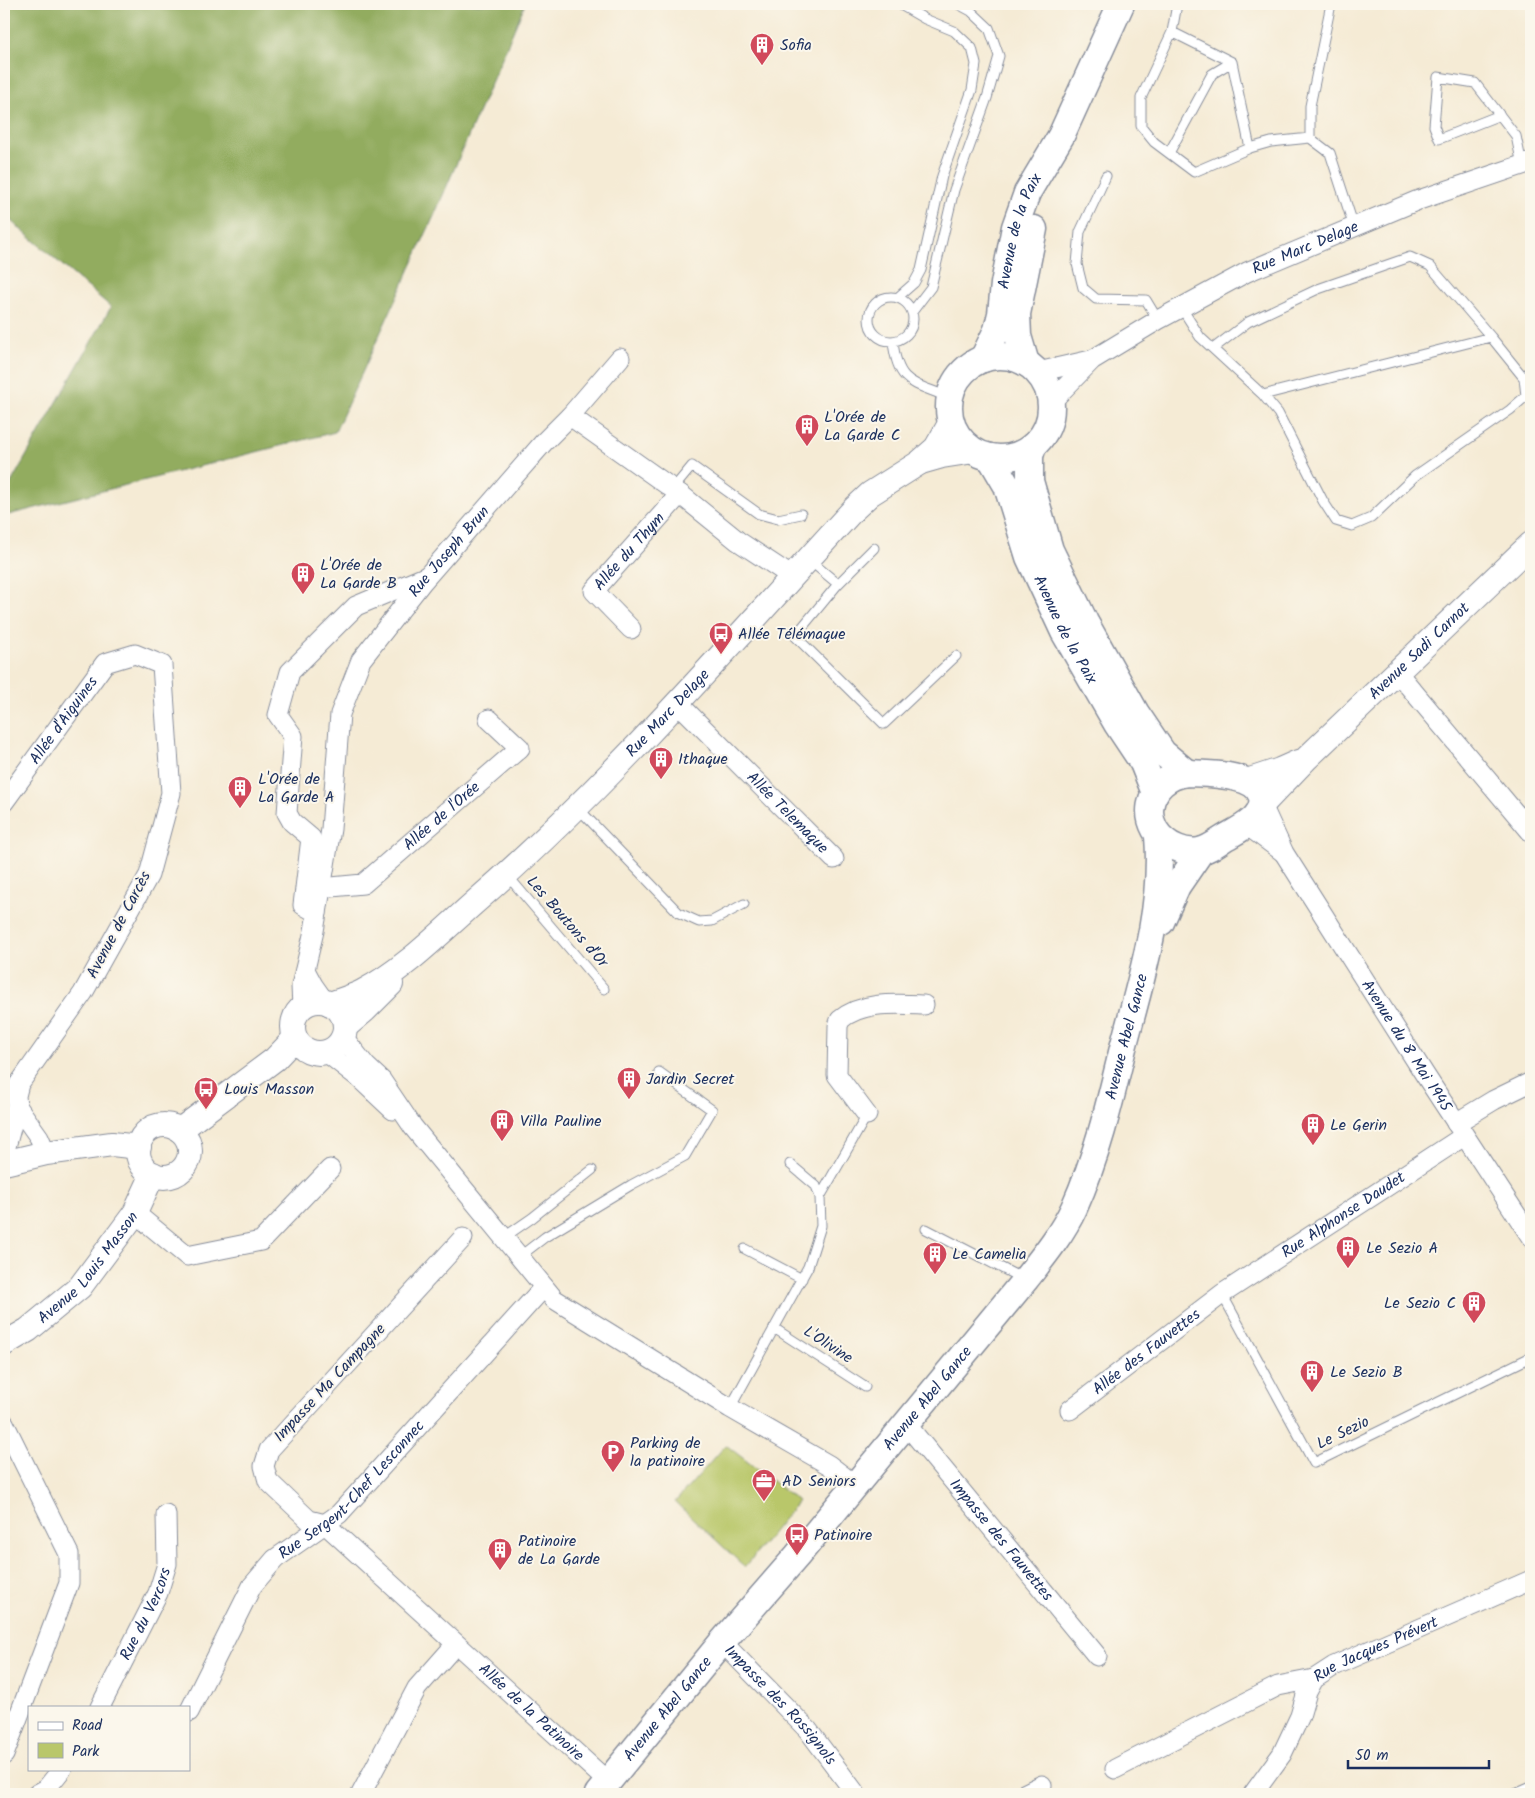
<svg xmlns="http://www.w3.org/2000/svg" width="1535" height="1798" viewBox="0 0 1535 1798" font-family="Kalam,sans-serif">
  <rect width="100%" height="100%" fill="#fbf7ec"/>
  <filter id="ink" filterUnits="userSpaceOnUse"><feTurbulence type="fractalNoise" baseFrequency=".02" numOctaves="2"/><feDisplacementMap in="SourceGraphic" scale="10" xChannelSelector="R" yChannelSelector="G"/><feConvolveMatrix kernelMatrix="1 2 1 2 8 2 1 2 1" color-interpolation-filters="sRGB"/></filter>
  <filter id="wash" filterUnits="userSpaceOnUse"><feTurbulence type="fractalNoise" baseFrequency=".0096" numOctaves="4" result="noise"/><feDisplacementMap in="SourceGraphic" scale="20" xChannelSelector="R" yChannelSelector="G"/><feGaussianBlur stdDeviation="1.12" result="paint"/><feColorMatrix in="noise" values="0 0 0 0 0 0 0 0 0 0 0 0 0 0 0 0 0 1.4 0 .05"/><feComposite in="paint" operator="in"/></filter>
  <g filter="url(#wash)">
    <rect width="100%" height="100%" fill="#f5ebd5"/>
    <path fill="#b9c76a" stroke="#6a7b64" d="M726 1445 798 1501 745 1567 675 1502Z"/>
    <path fill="#92ac5e" stroke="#566e5e" d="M4 4H525L434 216 335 432 4 516V495L111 307 4 215Z"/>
  </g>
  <g filter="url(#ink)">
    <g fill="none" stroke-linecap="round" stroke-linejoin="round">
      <defs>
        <path id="service" d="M1177 4 1172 32 1232 62 1250 148 1271 142 1310 138 1330 153 1354 227
          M1172 32 1141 98V126L1154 142 1194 172 1250 148
          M1500 115 1439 139 1434 126 1438 77 1475 83 1516 136 1522 165
          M1310 138V106L1331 4
          M1169 153 1212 74 1232 62
          M1106 176 1080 232 1077 264 1083 288 1096 299 1146 300 1158 320
          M869 319a22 22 0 1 1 44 0a22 22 0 1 1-44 0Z
          M897 298 914 283 921 270 942 176 972 90 976 64 972 48 954 31 925 19 899 4
          M1181 307 1200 337 1263 395 1278 413 1323 501 1336 521 1352 526 1371 518 1415 476 1510 410 1526 396 1524 378 1491 337 1430 266 1410 257 1318 289 1248 322 1214 348
          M912 312 931 287 954 190 987 98 999 56 989 28 971 11 958 4
          M893 342C898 386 914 382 950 398
          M1263 395 1491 337
          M673 489 692 466 759 514 778 519 801 514
          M808 559 838 584 874 548
          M838 584 795 636 884 724 956 656
          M577 807 679 913 699 922 712 921 744 904
          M507 875 604 989
          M820 1197 867 1115
          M926 1229 1023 1279
          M503 1238 532 1218 592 1170
          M745 1249 802 1279
          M519 1257 545 1237 631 1185 685 1156 712 1110 659 1072
          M1222 1294 1314 1463 1531 1357
          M774 1328 865 1387
          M730 1408 808 1267 821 1226 820 1197 816 1186 790 1164
          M1515 1794 1531 1787"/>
        <g id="minor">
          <path d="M1038 372 1091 360"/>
          <path id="s1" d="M1051 402 1092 360 1158 320 1247 272 1416 201 1531 162"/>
          <path d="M570 416 680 494 738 541 791 576"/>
          <path id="s2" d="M631 629 594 591 680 494"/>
          <path d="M1397 672 1531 832"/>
          <path id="s3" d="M678 703 834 859"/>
          <path id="s4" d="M4 802 105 663 135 654 162 665 171 793 149 875 83 993 19 1084 16 1096 17 1106 4 1154 6 1162"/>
          <path id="s5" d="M1262 805 1284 853 1425 1075 1531 1237"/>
          <path d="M1243 827 1252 829 1283 852"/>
          <path id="s6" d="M321 888 363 884 520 748 489 719"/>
          <path d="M317 913 303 905 311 838 292 822 287 813 293 736 278 715 290 672 356 606 425 577"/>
          <path d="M305 970 313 985 325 1002"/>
          <path id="s7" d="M302 1007 301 986 314 931 331 829 340 714 361 660 423 581 544 442 570 416 620 358"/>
          <path d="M343 1037 366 1066 382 1081 413 1127 554 1299 730 1408 829 1465 855 1485"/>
          <path d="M326 1052 359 1078 393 1110"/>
          <path d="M17 1106 39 1137 46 1153"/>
          <path d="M867 1115 837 1075 838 1026 840 1020C862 1001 896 1004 924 1005"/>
          <path d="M1456 1123 1494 1100 1531 1082"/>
          <path d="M135 1213 187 1256 261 1241 330 1169"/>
          <path id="s8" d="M463 1238 269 1450 264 1466 268 1481 309 1520 325 1524 608 1782"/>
          <path id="s9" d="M1070 1410 1222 1294 1464 1136"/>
          <path d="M4 1423 69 1554V1583L4 1755"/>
          <path id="s10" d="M906 1424 1097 1656"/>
          <path id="s11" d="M722 1642 808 1730 856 1794"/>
          <path id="s12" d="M100 1707 158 1593 167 1564 166 1514"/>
          <path id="s13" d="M189 1712 252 1586 275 1559 339 1514 544 1287"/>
          <path d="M1115 1769 1278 1686 1314 1679"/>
          <path d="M37 1794 46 1789 62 1769"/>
          <path d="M361 1794 417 1688 456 1644"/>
          <path d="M1024 1794 1042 1785"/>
          <path id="s14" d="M1253 1794 1282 1754 1300 1716 1307 1692 1314 1679 1334 1666 1531 1580"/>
        </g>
        <g id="tertiary">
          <path d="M921 462 942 456 974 451"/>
          <path d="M1247 781 1280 770 1298 762"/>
          <path id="s15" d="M1262 805 1307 758 1531 544"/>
          <circle cx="319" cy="1027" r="26"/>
          <path id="s16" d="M330 1004C341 1000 352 997 362 992 404 970 439 934 474 903 612 783 731 643 854 509L870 494 919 463 936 448 951 422"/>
          <path d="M345 1027 365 1010 391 984"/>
          <circle cx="164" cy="1151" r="26"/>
          <path d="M180 1130 275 1059 295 1038"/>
          <path d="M4 1163 46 1153 112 1144 139 1147"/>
          <path id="s17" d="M4 1344 28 1330 80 1287 135 1213 153 1174"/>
        </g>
        <g id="secondary">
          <circle cx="1000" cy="407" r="51"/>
          <path id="s18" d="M983 359 997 330 1001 314 1004 284 1015 227 1027 193 1061 136 1121 4"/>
          <path d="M1026 363 1018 336 1017 314 1034 229"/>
          <path d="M1033 446 1030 456V481L1050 550 1085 622 1136 713 1163 753 1187 773"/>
          <path id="s19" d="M990 457 1007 486 1029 557 1064 632 1117 724 1143 763 1155 793"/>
          <path d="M1187 773C1207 774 1256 773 1262 797 1266 817 1240 829 1226 837 1218 842 1208 850 1199 851 1192 852 1184 851 1177 848 1135 830 1145 778 1187 773Z"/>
          <path d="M1161 922 1177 886 1201 851"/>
          <path id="s20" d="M598 1794 722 1642 797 1556 1025 1280C1043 1257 1062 1234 1074 1208 1097 1157 1110 1102 1123 1048 1141 979 1164 908 1158 836"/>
        </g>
      </defs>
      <use href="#service" stroke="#888d9a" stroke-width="11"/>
      <use href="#minor" stroke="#888d9a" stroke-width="21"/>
      <use href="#tertiary" stroke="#888d9a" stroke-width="26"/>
      <use href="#secondary" stroke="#888d9a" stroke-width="29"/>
      <use href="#service" stroke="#fff" stroke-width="9"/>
      <use href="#minor" stroke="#fff" stroke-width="19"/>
      <use href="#tertiary" stroke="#fff" stroke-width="24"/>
      <use href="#secondary" stroke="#fff" stroke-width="26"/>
    </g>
  </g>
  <defs>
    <symbol id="building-pin" viewBox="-11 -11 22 30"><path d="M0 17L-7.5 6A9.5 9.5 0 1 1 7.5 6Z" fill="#d1495b" stroke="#fbf7ec"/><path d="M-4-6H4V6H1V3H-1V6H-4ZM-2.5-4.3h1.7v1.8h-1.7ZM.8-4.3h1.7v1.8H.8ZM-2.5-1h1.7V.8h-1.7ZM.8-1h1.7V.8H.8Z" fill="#fff"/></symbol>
    <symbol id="bus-pin" viewBox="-11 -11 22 30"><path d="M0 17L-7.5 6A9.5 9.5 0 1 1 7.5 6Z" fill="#d1495b" stroke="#fbf7ec"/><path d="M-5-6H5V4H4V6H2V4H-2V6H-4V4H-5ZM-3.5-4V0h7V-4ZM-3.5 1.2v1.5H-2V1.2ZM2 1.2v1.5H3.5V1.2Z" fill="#fff"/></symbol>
    <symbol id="parking-pin" viewBox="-11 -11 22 30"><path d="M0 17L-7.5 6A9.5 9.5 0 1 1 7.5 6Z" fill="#d1495b" stroke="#fbf7ec"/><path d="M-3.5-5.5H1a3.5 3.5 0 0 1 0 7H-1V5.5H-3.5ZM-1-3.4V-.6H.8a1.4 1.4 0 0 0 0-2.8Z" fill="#fff"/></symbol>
    <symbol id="office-pin" viewBox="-11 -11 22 30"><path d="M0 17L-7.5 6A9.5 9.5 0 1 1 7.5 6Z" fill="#d1495b" stroke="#fbf7ec"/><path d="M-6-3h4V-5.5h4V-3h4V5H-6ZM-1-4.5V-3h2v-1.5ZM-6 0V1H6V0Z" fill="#fff"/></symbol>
  </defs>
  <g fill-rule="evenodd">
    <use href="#building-pin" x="748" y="31" width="28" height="38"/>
    <use href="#building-pin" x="793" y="412" width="28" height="38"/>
    <use href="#building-pin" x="289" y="560" width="28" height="38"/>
    <use href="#bus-pin" x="707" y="620" width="28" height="38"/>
    <use href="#building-pin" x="647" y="745" width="28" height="38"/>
    <use href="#building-pin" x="226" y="774" width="28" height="38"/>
    <use href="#building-pin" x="615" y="1065" width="28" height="38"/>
    <use href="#bus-pin" x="192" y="1075" width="28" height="38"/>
    <use href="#building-pin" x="488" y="1107" width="28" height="38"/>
    <use href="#building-pin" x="1299" y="1111" width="28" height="38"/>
    <use href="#building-pin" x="1334" y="1234" width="28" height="38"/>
    <use href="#building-pin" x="921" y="1240" width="28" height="38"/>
    <use href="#building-pin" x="1460" y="1289" width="28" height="38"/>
    <use href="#building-pin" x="1298" y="1358" width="28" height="38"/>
    <use href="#parking-pin" x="599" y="1438" width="28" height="38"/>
    <use href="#office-pin" x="750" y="1467" width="28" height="38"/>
    <use href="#bus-pin" x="783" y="1521" width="28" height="38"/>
    <use href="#building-pin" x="486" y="1536" width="28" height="38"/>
  </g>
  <g text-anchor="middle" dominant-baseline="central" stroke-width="4" stroke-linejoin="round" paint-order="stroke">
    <g font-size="16" fill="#1b2f5e" stroke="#fbf7ec" text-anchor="start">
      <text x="780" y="45">Sofia</text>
      <text x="824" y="417">L'Orée de<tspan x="824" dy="18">La Garde C</tspan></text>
      <text x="320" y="565">L'Orée de<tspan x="320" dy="18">La Garde B</tspan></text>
      <text x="738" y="634">Allée Télémaque</text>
      <text x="678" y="759">Ithaque</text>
      <text x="258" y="779">L'Orée de<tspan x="258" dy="18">La Garde A</tspan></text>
      <text x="646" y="1079">Jardin Secret</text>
      <text x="224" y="1089">Louis Masson</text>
      <text x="520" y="1121">Villa Pauline</text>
      <text x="1330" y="1125">Le Gerin</text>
      <text x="1366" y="1248">Le Sezio A</text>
      <text x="952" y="1254">Le Camelia</text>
      <text x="1456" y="1303" text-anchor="end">Le Sezio C</text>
      <text x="1330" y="1372">Le Sezio B</text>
      <text x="630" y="1443">Parking de<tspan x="630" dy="18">la patinoire</tspan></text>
      <text x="782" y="1481">AD Seniors</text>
      <text x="814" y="1535">Patinoire</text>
      <text x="518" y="1541">Patinoire<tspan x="518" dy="18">de La Garde</tspan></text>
    </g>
    <g font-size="16" fill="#1b2f5e" stroke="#fbf7ec">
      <text stroke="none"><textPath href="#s18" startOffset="134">Avenue de la Paix</textPath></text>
      <text stroke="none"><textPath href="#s1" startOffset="300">Rue Marc Delage</textPath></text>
      <text stroke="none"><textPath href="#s2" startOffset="106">Allée du Thym</textPath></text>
      <text stroke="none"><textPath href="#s7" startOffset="494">Rue Joseph Brun</textPath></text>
      <text stroke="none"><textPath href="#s19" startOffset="189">Avenue de la Paix</textPath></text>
      <text stroke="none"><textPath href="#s15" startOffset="220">Avenue Sadi Carnot</textPath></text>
      <text stroke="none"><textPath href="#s16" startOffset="449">Rue Marc Delage</textPath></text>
      <text stroke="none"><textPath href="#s4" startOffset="101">Allée d'Aiguines</textPath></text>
      <text stroke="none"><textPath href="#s3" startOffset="155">Allée Telemaque</textPath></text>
      <text stroke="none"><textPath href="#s6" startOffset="146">Allée de l'Orée</textPath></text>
      <text transform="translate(567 922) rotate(49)">Les Boutons d'Or</text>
      <text transform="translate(119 925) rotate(-62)">Avenue de Carcès</text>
      <text stroke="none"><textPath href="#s20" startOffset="935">Avenue Abel Gance</textPath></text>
      <text stroke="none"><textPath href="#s5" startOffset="281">Avenue du 8 Mai 1945</textPath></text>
      <text stroke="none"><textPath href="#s9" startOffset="336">Rue Alphonse Daudet</textPath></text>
      <text stroke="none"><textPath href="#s17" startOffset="115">Avenue Louis Masson</textPath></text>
      <text transform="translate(828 1345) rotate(33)">L'Olivine</text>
      <text stroke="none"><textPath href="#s9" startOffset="96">Allée des Fauvettes</textPath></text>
      <text transform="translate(330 1383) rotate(-47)">Impasse Ma Campagne</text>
      <text stroke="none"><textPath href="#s20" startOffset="515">Avenue Abel Gance</textPath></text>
      <text transform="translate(1343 1433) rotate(-26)">Le Sezio</text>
      <text stroke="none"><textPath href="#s13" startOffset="280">Rue Sergent-Chef Lesconnec</textPath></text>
      <text stroke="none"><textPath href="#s10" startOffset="150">Impasse des Fauvettes</textPath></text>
      <text stroke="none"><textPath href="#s12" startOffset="104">Rue du Vercors</textPath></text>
      <text stroke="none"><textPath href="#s14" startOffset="200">Rue Jacques Prévert</textPath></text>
      <text stroke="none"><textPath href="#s11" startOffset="86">Impasse des Rossignols</textPath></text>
      <text stroke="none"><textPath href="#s20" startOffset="110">Avenue Abel Gance</textPath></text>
      <text stroke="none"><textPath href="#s8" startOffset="672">Allée de la Patinoire</textPath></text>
    </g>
  </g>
  <rect width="1535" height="1798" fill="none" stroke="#fbf7ec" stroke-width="20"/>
  <rect x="28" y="1706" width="162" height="65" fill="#fbf7ec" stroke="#a1a7b3"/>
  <rect x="38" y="1722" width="25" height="8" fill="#ffffff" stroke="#a1a7b3"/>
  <text x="72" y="1730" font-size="15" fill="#1b2f5e">Road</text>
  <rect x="38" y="1743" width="25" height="15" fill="#b9c76a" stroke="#a1a7b3"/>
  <text x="72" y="1756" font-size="15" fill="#1b2f5e">Park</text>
  <path d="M1348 1760v8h141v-8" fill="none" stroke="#1b2f5e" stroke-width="2.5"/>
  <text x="1355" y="1760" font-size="15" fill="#1b2f5e" stroke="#fbf7ec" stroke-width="4" paint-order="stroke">50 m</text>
</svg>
